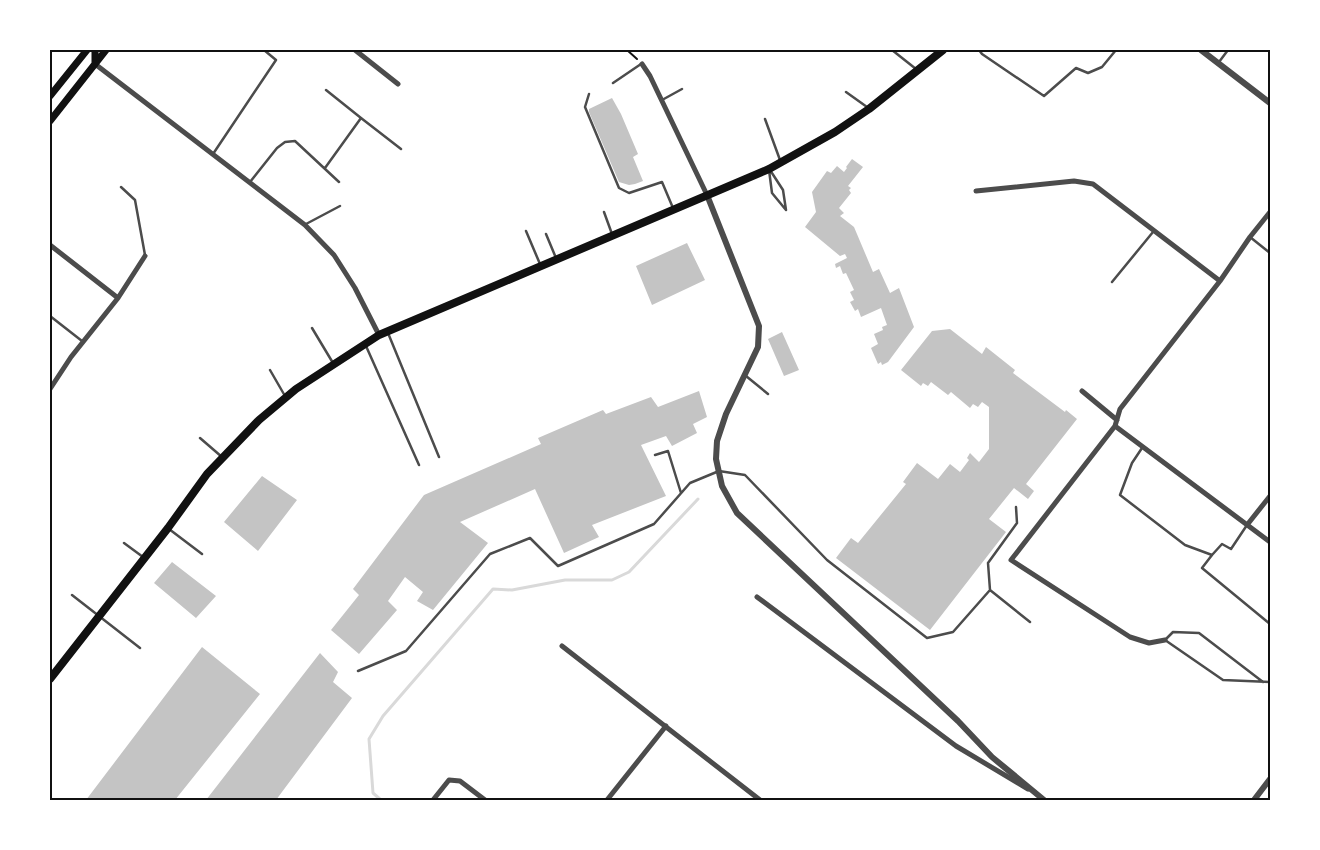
<svg xmlns="http://www.w3.org/2000/svg" width="1320" height="850" viewBox="0 0 1320 850" font-family="'Fira Sans Condensed',sans-serif">
  <rect width="100%" height="100%" fill="#fff"/>
  <g fill="none" stroke-linecap="round" stroke-linejoin="round">
    <path stroke="#d9d9d9" stroke-width="3" d="M381 800 373 793 369 739 383 716 493 589 512 590 565 580H612L629 572 698 499"/>
  </g>
  <path fill="#c4c4c4" d="M612 98 621 114 638 154 633 157 643 181 635 184 629 185 619 182 589 112V109Z
    M852 159 863 167 848 186 851 188 849 190 851 193 839 208 844 213 840 216 854 227 873 272 879 269 890 293 899 288 914 327 888 362 882 365 881 362 878 364 871 348 878 344 874 334 883 330 882 327 887 325 881 308 861 317 858 309 855 311 850 302 854 300 850 292 854 290 846 273 843 274 840 266 836 268 835 264 847 258 845 254 840 256 805 227 816 212 812 192 827 171 831 173 837 166 844 172 847 168 846 167Z
    M687 243 705 280 652 305 636 266Z
    M950 329 982 354 986 347 1015 370 1013 373 1065 412 1066 410 1077 419 1026 484 1034 491 1028 499 1014 488 989 519 1006 532 930 630 836 558 851 538 858 543 906 484 903 482 917 463 938 479 950 464 960 472 969 460 967 458 970 453 979 462 989 449V407L982 402 978 407 973 404 970 408 951 392 948 395 931 382 928 386 923 383 921 386 901 370 932 331Z
    M782 332 799 370 784 376 768 339Z
    M699 391 707 417 693 424 697 433 672 446 666 436 641 445 666 496 592 525 599 537 564 553 535 489 460 522 488 543 433 610 417 601 423 592 405 577 388 601 397 610 359 654 331 630 359 595 353 589 424 495 541 444 538 438 603 410 606 414 651 397 658 407Z
    M262 476 297 500 258 551 224 522Z
    M172 562 216 596 196 618 154 583Z
    M202 647 260 694 175 800H86Z
    M320 653 338 672 333 682 352 698 276 800H206Z"/>
  <g fill="none" stroke-linecap="round" stroke-linejoin="round">
    <path stroke="#111" stroke-width="2" d="M627 50 637 59"/>
    <path stroke="#4c4c4c" stroke-width="2.5" d="M892 50 916 69
      M979 50 982 54 1044 96 1076 68 1088 73 1102 67 1116 50
      M1219 62 1228 50
      M613 83 641 64
      M326 90 361 118
      M846 92 867 107
      M589 94 585 107 619 188 629 193 662 182 673 208
      M662 100 682 89
      M765 119 780 160
      M213 154 276 60 264 50
      M325 168 361 118 401 149
      M769 170 772 193 786 210
      M770 170 783 190 786 210
      M250 182 277 148 285 142 295 141 339 182
      M121 187 135 200 145 255
      M604 212 612 234
      M306 224 340 206
      M526 231 540 264
      M546 234 556 258
      M1250 237 1270 253
      M1112 282 1153 232
      M50 316 82 341
      M312 328 333 363
      M388 333 439 457
      M366 346 419 465
      M270 370 285 396
      M746 376 768 394
      M200 438 222 457
      M1142 448 1132 463 1120 495 1185 545 1212 555
      M655 455 668 451 681 493
      M1247 525 1231 549 1222 544 1212 555 1202 568 1270 624
      M169 529 202 554
      M124 543 143 557
      M990 590 988 563 1017 523 1016 507
      M72 595 140 648
      M358 671 406 651 490 554 530 538 558 566 654 524 690 483 719 471 745 475 827 560 927 638 953 632 990 590 1030 622
      M1263 682 1199 633 1173 632 1165 640 1223 680 1270 682"/>
    <path stroke="#4c4c4c" stroke-width="5" d="M355 50 398 84
      M95 64 305 225 334 255 355 288 379 335
      M642 64 650 76 707 195
      M976 191 1074 181 1093 184 1220 281
      M50 245 118 298
      M50 389 71 357 118 298 145 256
      M1082 391 1117 420
      M1115 426 1270 542
      M1247 525 1270 496
      M757 597 956 746 1028 789
      M1165 640 1149 643 1130 637 1011 560 1115 426 1120 409 1220 281 1250 237 1270 212
      M562 646 760 800
      M433 800 449 780 460 781 485 800
      M607 800 666 726"/>
    <path stroke="#4c4c4c" stroke-width="6" d="M1201 50 1270 103
      M707 195 759 326 758 347 726 414 717 441 716 459 722 486 737 513 958 721 992 757 1044 800
      M1254 800 1270 779"/>
    <path stroke="#111" stroke-width="7" d="M95 64V50
      M50 96 87 50
      M50 121 106 50"/>
    <path stroke="#111" stroke-width="8" d="M50 679 168 528 207 474 259 420 296 389 379 335 769 169 835 132 869 109 943 50"/>
  </g>
  <rect width="1320" height="850" fill="none" stroke="#ffffff" stroke-width="102"/>
  <rect x="51" y="51" width="1218" height="748" fill="none" stroke="#111" stroke-width="2"/>
</svg>
